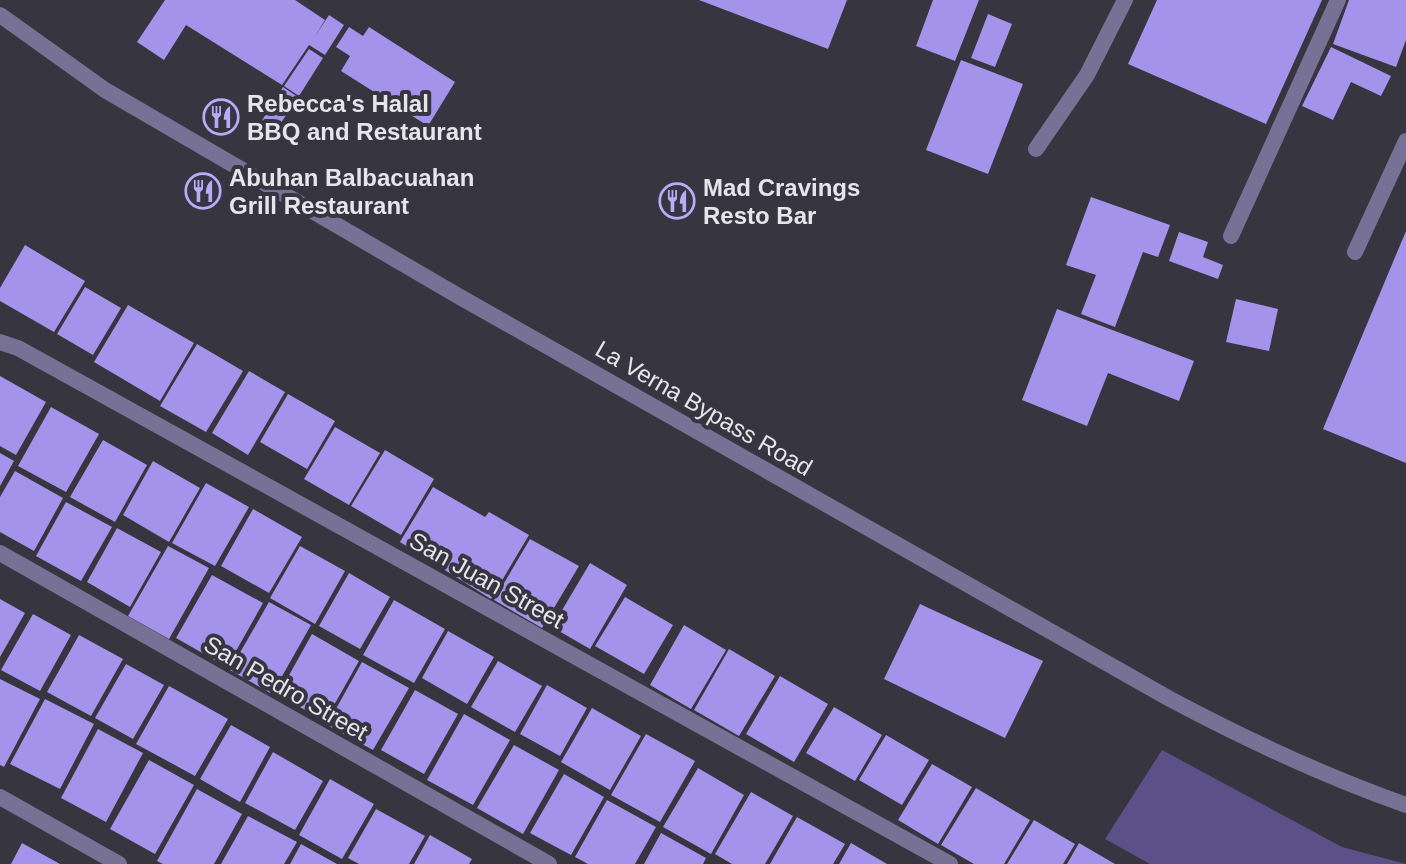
<svg xmlns="http://www.w3.org/2000/svg" width="1406" height="864" viewBox="0 0 1406 864" font-family="Arial,sans-serif">
  <rect width="100%" height="100%" fill="#363540"/>
  <path fill="#5c5088" d="M1162 750 1342 847 1406 864H1150L1105 839Z"/>
  <path fill="#a493ea" d="M165 0H295L325 20 314 38 329 15 344 25 325 55 309 45 282 85 186 25 164 60 137 42Z
    M699 0H847L828 49Z
    M933 0H979L955 61 916 46Z
    M1157 0H1322L1266 124 1128 64Z
    M1349 0H1406V40L1396 67 1333 44Z
    M988 14 1012 24 995 67 971 58Z
    M349 27 363 36 369 27 455 82 428 126 341 71 350 56 336 47Z
    M1331 47 1391 76 1381 96 1351 82 1333 120 1302 106Z
    M309 49 323 58 299 96 284 86Z
    M961 60 1023 84 988 174 926 150Z
    M283 87 298 97 273 135 259 125Z
    M1091 197 1170 225 1158 257 1143 252 1115 327 1081 314 1096 275 1066 265Z
    M1406 231V463L1323 429Z
    M1179 232 1208 242 1203 257 1223 265 1218 279 1169 261Z
    M25 245 85 281 54 332 0 301V288Z
    M85 287 121 308 93 355 57 334Z
    M1236 299 1278 309 1269 351 1226 342Z
    M128 305 194 343 160 401 94 362Z
    M1057 309 1194 361 1179 401 1108 373 1087 426 1022 400Z
    M197 344 243 371 206 432 160 406Z
    M249 371 285 392 248 455 212 433Z
    M0 376 46 402 16 455 0 446Z
    M288 394 335 421 307 469 260 442Z
    M51 407 99 434 66 492 18 466Z
    M335 427 380 453 349 505 304 479Z
    M103 440 147 465 115 522 70 497Z
    M385 450 434 479 401 535 351 506Z
    M0 453 14 461 0 486Z
    M153 461 200 488 169 542 123 515Z
    M15 471 63 498 34 551 0 532V497Z
    M206 483 249 507 215 566 172 543Z
    M433 487 485 517 489 512 529 535 491 599 400 542Z
    M66 502 112 527 81 581 36 556Z
    M253 509 302 537 269 593 221 566Z
    M117 528 161 552 130 607 87 582Z
    M530 539 579 566 542 628 494 600Z
    M168 546 209 568 169 639 128 616Z
    M300 546 345 571 315 624 270 598Z
    M590 563 627 585 590 649 552 627Z
    M349 573 390 597 360 649 319 626Z
    M212 575 263 603 227 667 176 638Z
    M625 597 673 625 644 674 595 646Z
    M0 599 25 613 0 657Z
    M394 600 445 629 414 683 363 655Z
    M269 602 311 625 272 694 230 670Z
    M920 604 1043 661 1005 738 884 679Z
    M33 614 71 635 40 691 1 670Z
    M684 625 726 650 691 709 650 685Z
    M448 631 494 657 467 704 422 678Z
    M312 634 359 661 325 721 278 695Z
    M79 635 123 659 91 716 47 692Z
    M729 649 775 676 739 736 694 710Z
    M498 661 542 686 515 732 471 707Z
    M362 662 409 688 373 750 327 725Z
    M126 664 164 685 133 739 95 718Z
    M780 676 828 704 794 762 746 734Z
    M0 679 40 699 4 767 0 765Z
    M547 685 587 708 560 756 520 734Z
    M169 686 228 719 195 776 136 744Z
    M415 690 458 714 424 774 381 750Z
    M45 699 94 724 60 789 10 764Z
    M834 707 882 735 855 781 806 753Z
    M592 708 641 736 610 790 561 762Z
    M464 714 510 740 473 805 427 780Z
    M231 725 270 747 240 802 200 779Z
    M98 729 143 753 106 822 61 798Z
    M646 734 695 761 660 822 611 795Z
    M886 735 929 760 902 805 859 780Z
    M514 745 559 770 523 834 477 808Z
    M273 752 323 781 295 830 245 803Z
    M149 760 194 785 155 854 110 829Z
    M932 764 972 787 938 844 898 820Z
    M698 768 744 795 711 854 663 827Z
    M564 774 604 797 571 855 530 833Z
    M330 779 374 804 342 859 299 835Z
    M976 788 1030 820 1004 864H974L941 845Z
    M197 789 242 814 214 864H163L157 861Z
    M751 792 793 816 765 864H732L715 854Z
    M607 800 656 827 635 864H588L575 857Z
    M376 809 425 836 409 864H359L348 858Z
    M248 816 297 842 284 864H221Z
    M797 817 845 844 833 864H770Z
    M1034 820 1075 844 1063 864H1007Z
    M661 833 706 858 703 864H644Z
    M430 835 472 859 469 864H414Z
    M22 843 60 864H11Z
    M851 843 887 864H839Z
    M1079 843 1115 864H1067Z
    M301 844 337 864H290Z"/>
  <g fill="none" stroke-linecap="round" stroke-linejoin="round">
    <path stroke="#777196" stroke-width="16" d="M1355 252 1406 141"/>
    <path stroke="#777196" stroke-width="16" d="M1036 149 1087 75 1125 0
      M1231 236 1338 0
      M0 342 18 348 950 864
      M0 553 549 864
      M0 797 119 864"/>
    <path stroke="#777196" stroke-width="16" d="M0 15 105 90 460 297 1170 699C1247 740 1324 776 1406 805"/>
  </g>
  <defs>
    <symbol id="restaurant-ring" viewBox="-11 -11 22 22"><circle r="9.5" fill="#363540" stroke="#b9abf7" stroke-width="1.5"/><path d="M-5-6h1v4h1v-4h1v4h1v-4h1v5L-1.5 .5V6h-2V.5L-5-1ZM5-6V6H3V1.5H1.5Q1.5-4 5-6Z" fill="#b9abf7"/></symbol>
  </defs>
  <g fill-rule="evenodd">
    <use href="#restaurant-ring" x="201" y="97" width="40" height="40"/>
    <use href="#restaurant-ring" x="183" y="171" width="40" height="40"/>
    <use href="#restaurant-ring" x="657" y="181" width="40" height="40"/>
  </g>
  <g text-anchor="middle" dominant-baseline="central" stroke-width="8" stroke-linejoin="round" paint-order="stroke">
    <g font-size="24" font-weight="bold" fill="#e6e5ed" stroke="#363540" text-anchor="start">
      <text x="247" y="103">Rebecca's Halal<tspan x="247" dy="28">BBQ and Restaurant</tspan></text>
      <text x="229" y="177">Abuhan Balbacuahan<tspan x="229" dy="28">Grill Restaurant</tspan></text>
      <text x="703" y="187">Mad Cravings<tspan x="703" dy="28">Resto Bar</tspan></text>
    </g>
    <g font-size="24" fill="#e6e5ed" stroke="#363540">
      <text transform="translate(704 408) rotate(30)">La Verna Bypass Road</text>
      <text transform="translate(487 580) rotate(29)">San Juan Street</text>
      <text transform="translate(286 688) rotate(30)">San Pedro Street</text>
    </g>
  </g>
</svg>
